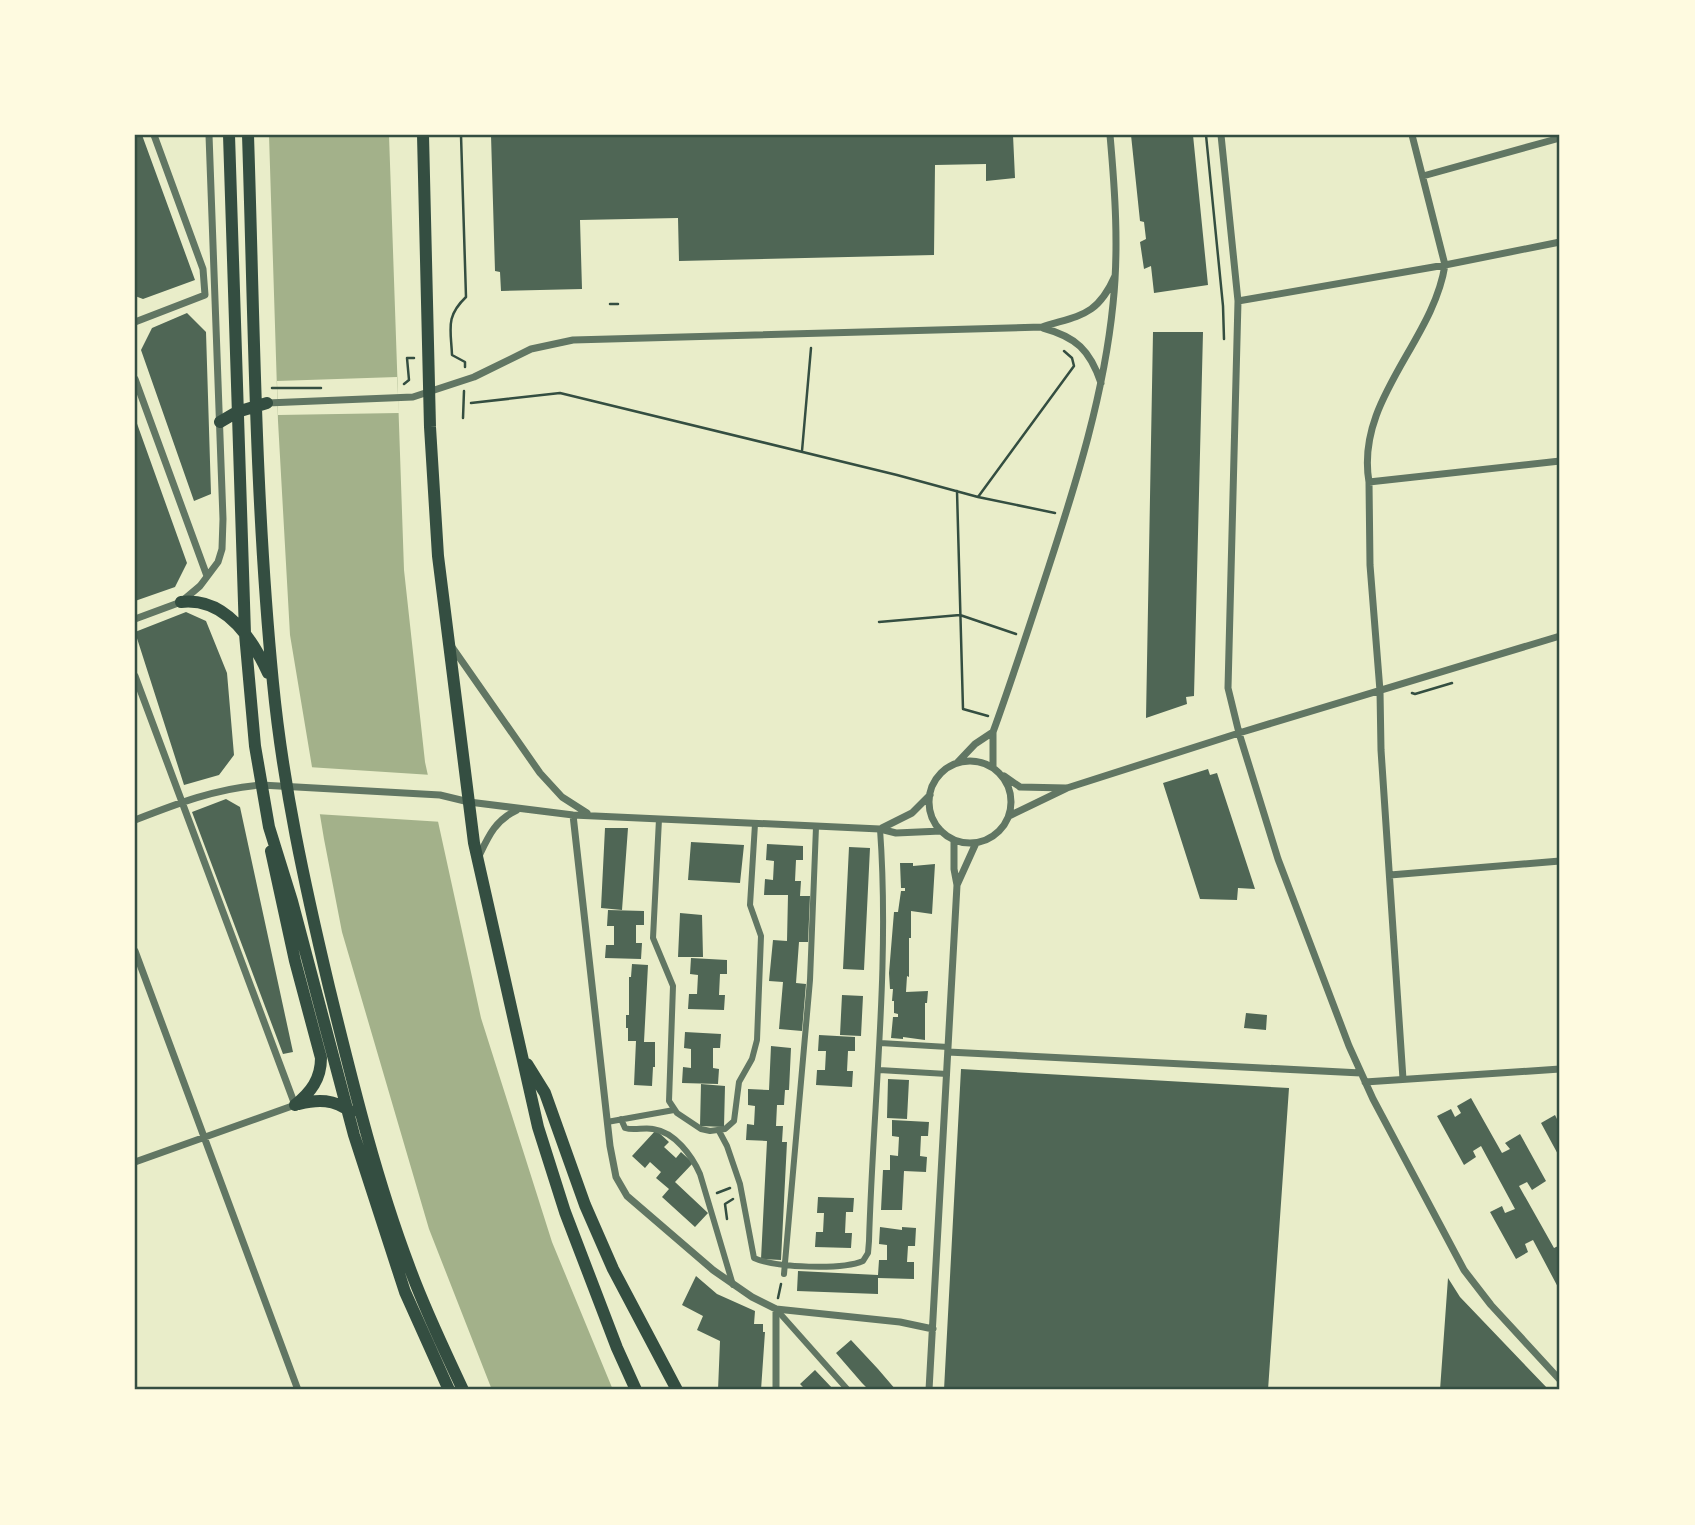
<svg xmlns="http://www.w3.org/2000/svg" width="1695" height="1525" viewBox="0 0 1695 1525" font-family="'Noto Sans',sans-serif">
  <rect width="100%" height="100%" fill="#e9edc9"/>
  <path fill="#a3b18a" d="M269 135H389L404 570 425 762 481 1018 552 1242 613 1390H492L429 1229 342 932 324 839 290 635 278 421Z"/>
  <path fill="#e9edc9" d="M397 377 399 413 278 415 277 381Z
    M308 767 432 775 443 822 316 814Z"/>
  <path fill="#4f6655" d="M135 135H142L195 280 143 299 135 296Z
    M491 135H1013L1015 178 986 181V164L935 165 934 255 679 261 678 218 580 220 582 289 501 291 500 272 495 271Z
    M1131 135H1193L1208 285 1154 293 1151 266 1144 269 1140 242 1146 239 1144 222 1140 221Z
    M187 313 206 332 211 494 194 501 141 350 152 328Z
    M1153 332H1203L1194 696 1186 697 1187 704 1146 718Z
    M135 418 187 563 175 587 135 601Z
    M186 612 206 621 227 673 234 755 219 775 184 785 135 632Z
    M1208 769 1210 775 1217 773 1255 889 1238 888 1237 900 1200 899 1163 783Z
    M226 799 240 807 293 1052 283 1054 192 812Z
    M605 828H628L622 910 601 908Z
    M691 842 744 845 740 883 688 880Z
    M767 844 803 846V860H796L795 881H801L800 896H810L808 942H799L796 983 806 984 802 1031 779 1029 783 982 769 981 773 940 787 941 788 895H764L765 879 773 880 774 861 766 860Z
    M849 847 870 848 864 970 843 969Z
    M900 863H913V866L935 864 932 914 911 911V938H909V977L907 976 906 992 928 991 927 1003H925V1040L903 1037V1039L891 1038 893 1017H898V1014L894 1013V1001H892L893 989H890L889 973 894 912H898L901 891H905V888H901Z
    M608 910 644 911V925H636V943H642L641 959 605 958 606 945H614V926H607Z
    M680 913 702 915 703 957H678Z
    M691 958 727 960V974H720L719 995H725L724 1010 688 1009 689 994H697L698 975 690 974Z
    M632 964 648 965 644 1042H655V1067H653L652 1086 634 1085 636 1041H628V1028H626V1015H629V977H631Z
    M842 995 863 996 861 1036 840 1035Z
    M1246 1013 1267 1015 1266 1030 1244 1028Z
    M685 1032 721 1034 720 1048H713V1068L719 1069 718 1084 682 1083 683 1067 691 1068V1049L684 1048Z
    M819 1035 855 1037V1051H848L847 1071H853L852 1087 816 1085 817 1070H825L826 1051H818Z
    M771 1046 791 1048 789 1090H785L784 1105H777L776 1126H783L782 1142H787L781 1260 761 1259 767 1141 746 1140 747 1124 754 1125 755 1106 748 1105V1089L769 1090Z
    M961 1069 1289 1088 1268 1390H944Z
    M888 1079 909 1080 907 1119 887 1118Z
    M701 1084 725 1086 724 1127 700 1126Z
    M1471 1098 1502 1153 1510 1149 1505 1143 1520 1134 1546 1181 1532 1190 1527 1182 1519 1186 1554 1248 1560 1245V1291L1533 1240 1525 1244 1528 1252 1516 1259 1490 1212 1502 1206 1505 1213 1515 1209 1481 1146 1473 1151 1476 1157 1464 1165 1437 1116 1451 1109 1455 1117 1461 1113 1457 1106Z
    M1555 1115 1558 1121 1560 1120V1158L1541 1123Z
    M892 1120 929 1122 928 1136H921L920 1156 927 1157 926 1172 904 1171 902 1210H881L883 1170H890V1155L898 1156 899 1137 892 1136Z
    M656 1130 669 1142 664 1147 676 1158 681 1152 693 1163 675 1182 708 1213 695 1227 662 1197 669 1189 656 1178 661 1172 650 1162 645 1168 632 1156Z
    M818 1197 854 1198 853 1212H846L845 1233H852L851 1248 815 1247 816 1232H823L824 1213H817Z
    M880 1227 902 1230V1227L916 1228 915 1246H908L907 1262H914V1279L878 1278V1294L797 1291 798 1271 878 1275 879 1260H887V1245L879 1244Z
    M696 1276 717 1294 755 1311 754 1324H763V1332H765L761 1390H718L720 1341 697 1330 703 1316 682 1305Z
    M1448 1278 1460 1297 1549 1390H1440Z
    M851 1340 878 1369 896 1390H869L862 1383 836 1353Z
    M815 1370 834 1390H806L800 1384Z"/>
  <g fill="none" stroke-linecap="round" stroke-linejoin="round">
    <path stroke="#344e41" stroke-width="2.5" d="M461 135 466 297C445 317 451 329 452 355L465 362V367
      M1206 135 1223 306 1224 339
      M610 304H618
      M404 384 409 380 407 358H414
      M272 388H321
      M471 403 560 393 897 475 978 497 1055 513
      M463 418 464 391
      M802 451 811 348
      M957 491 963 709 988 716
      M978 497 1074 366 1072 358 1064 351
      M879 622 960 615 1016 634
      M1412 693 1415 694 1452 683
      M717 1193 730 1188
      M727 1219 725 1204 733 1199
      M778 1298 781 1284"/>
    <path stroke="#617663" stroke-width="6" d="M659 819 653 938 673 986 669 1101 677 1113 701 1129 710 1131 725 1129 734 1121 739 1082 752 1059 757 1040 761 936 750 905 755 824
      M880 1043 948 1047
      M879 1070 947 1074
      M621 1119 625 1128C634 1131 644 1127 653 1129 675 1132 692 1156 700 1174L733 1285
      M607 1122 674 1110
      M719 1131 727 1146 740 1184 754 1258C776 1268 842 1270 863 1261L868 1253 869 1241C873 1104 890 966 880 829
      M784 1274 810 980 816 827
      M776 1309 848 1390"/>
    <path stroke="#617663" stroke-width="7" d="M1221 135 1238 301 1228 688 1239 733 1278 859 1349 1046 1373 1099 1464 1270 1491 1305 1560 1380
      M1423 176 1560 138
      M1238 301 1445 265 1560 242
      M135 322 205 295 203 269 154 135
      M1043 328C1076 337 1090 350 1101 383
      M135 379 207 576
      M267 403 413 397 474 377 531 349 573 340 1042 327C1079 315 1097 317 1115 276
      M1369 482 1560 461
      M135 619 181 602 200 586 218 562 222 549 223 519 209 135
      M452 647 540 773 562 797 587 813
      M135 676 295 1105 135 1162
      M929 802a41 41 0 1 1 82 0a41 41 0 1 1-82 0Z
      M957 763 975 744 993 732
      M993 767V732C1013 677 1031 621 1049 566 1077 480 1104 394 1113 304 1119 248 1115 191 1110 135
      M1004 776 1020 787 1066 788
      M573 815 610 1146 616 1177 627 1196 713 1270 752 1297 776 1309 900 1322 933 1329
      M1009 816 1067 788 1239 733 1560 636
      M135 820C176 804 217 788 261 785L440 795 469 802 573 815 880 829 896 833 941 831
      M882 828 912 813 930 795
      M478 858C488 837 495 820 517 810
      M1390 875 1560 861
      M957 885 976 843
      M135 951 298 1390
      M948 1052 1361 1073
      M1403 1079 1381 750 1380 691 1370 565 1369 482C1355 400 1433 342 1445 265L1412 135
      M1365 1082 1560 1069
      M776 1390V1309
      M929 1390 957 885 954 869V840"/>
    <path stroke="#344e41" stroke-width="12" d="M229 135 245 634 255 746 269 827 292 901 354 1135 405 1292 449 1390
      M248 135C254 317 255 501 273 683 283 786 305 886 329 987 352 1080 375 1176 409 1266 424 1308 444 1349 463 1390
      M423 135 430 427 438 556 474 843 538 1127 565 1212 617 1348 636 1390
      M220 422 237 412 267 403
      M181 602C225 597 252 638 268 673
      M271 851 295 961 321 1058C321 1079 311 1092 295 1105
      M527 1064 545 1093 585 1205 613 1269 677 1390
      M299 1104C318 1099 334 1099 351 1112"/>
  </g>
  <rect width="1695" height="1525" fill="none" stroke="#fefae0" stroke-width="273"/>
  <rect x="136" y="136" width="1422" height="1252" fill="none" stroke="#344e41" stroke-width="2.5"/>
</svg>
